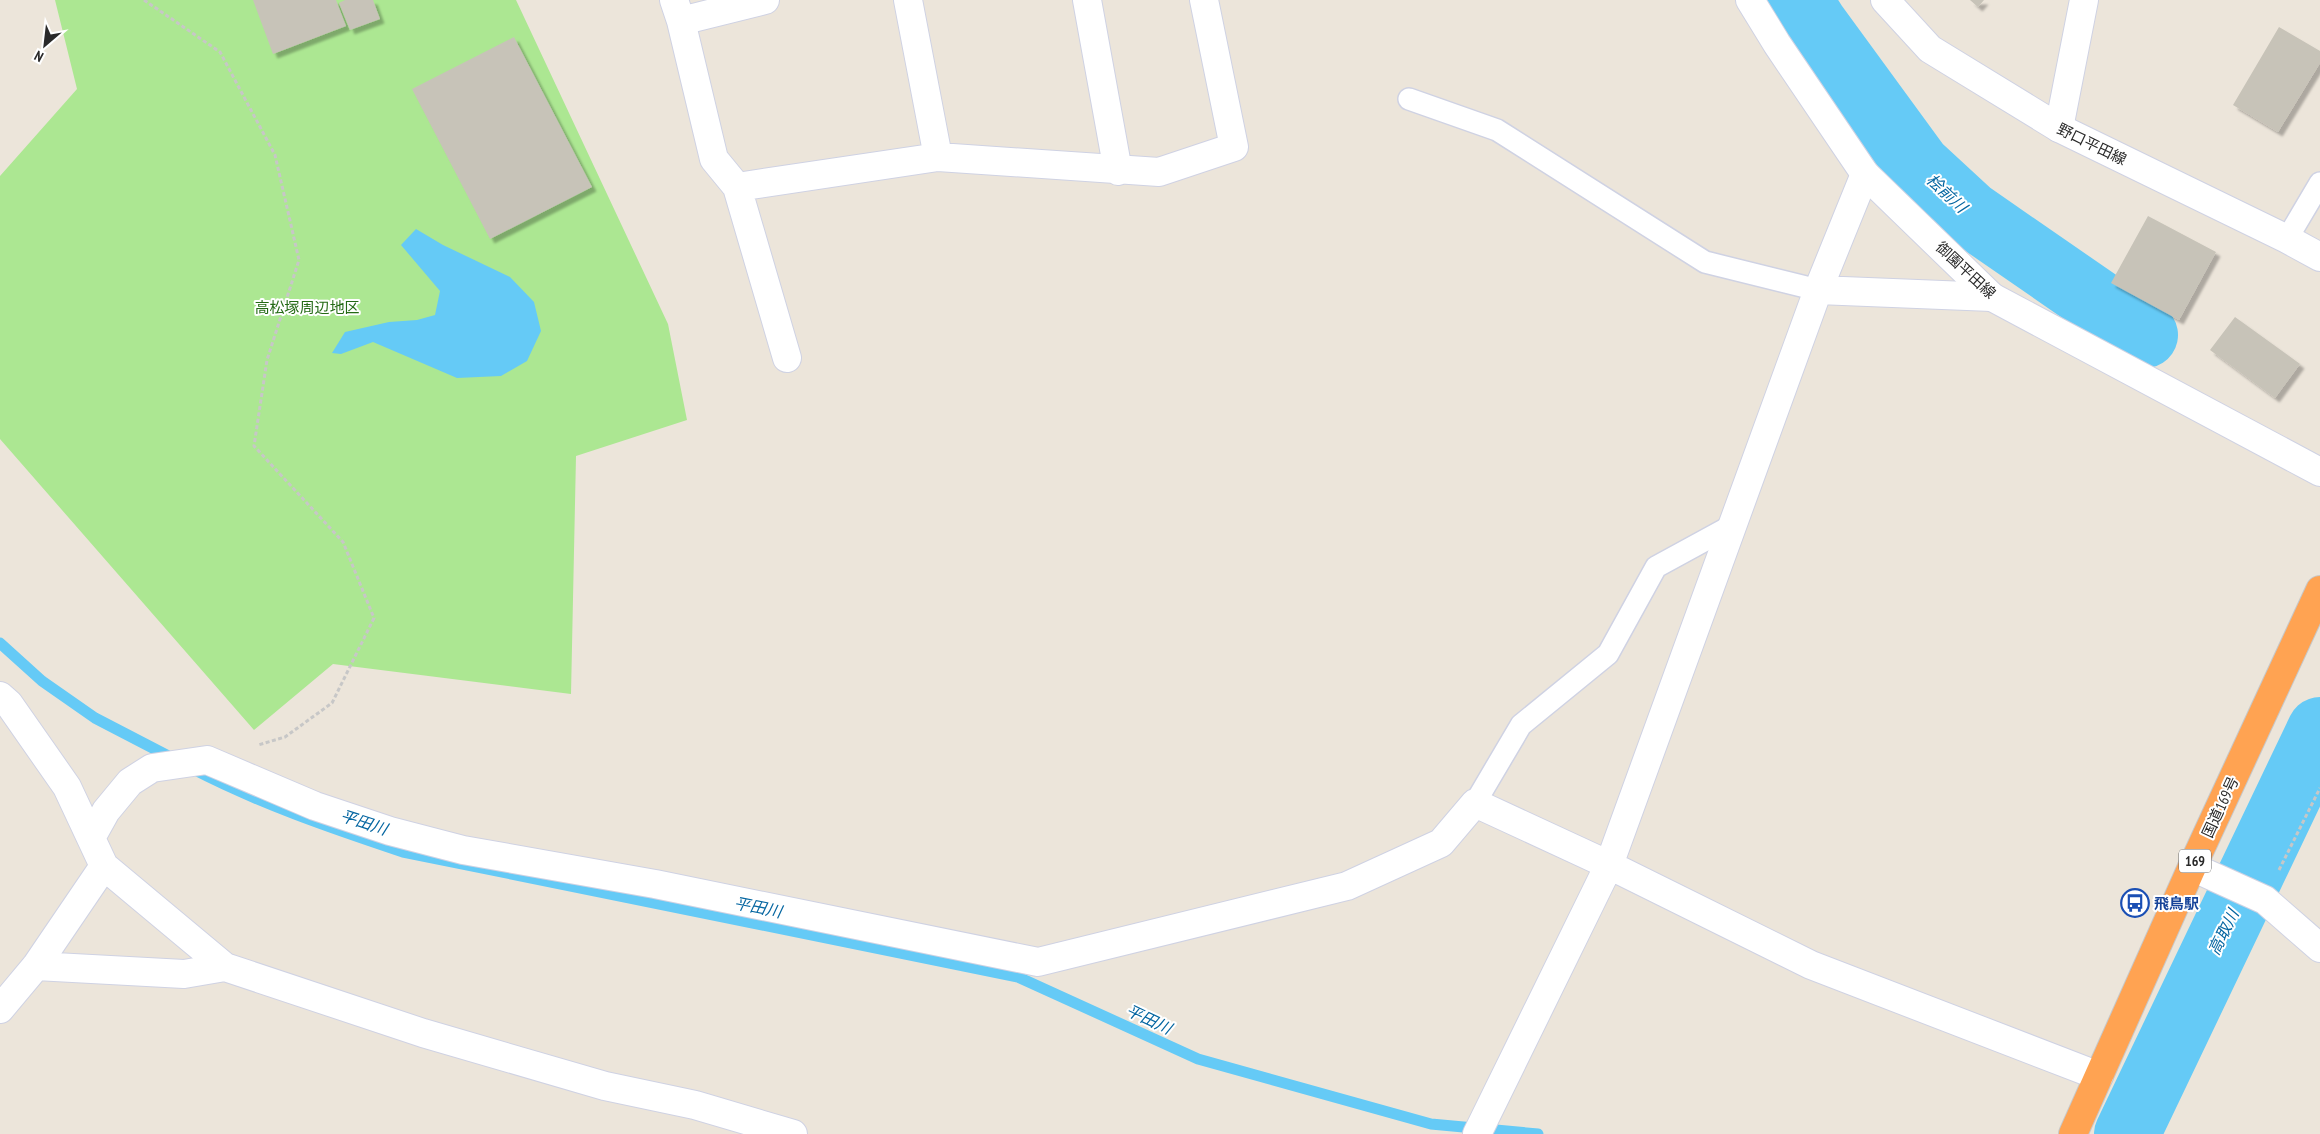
<svg xmlns="http://www.w3.org/2000/svg" width="2320" height="1134" viewBox="0 0 2320 1134" font-family="'PT Sans Narrow','Noto Sans JP',sans-serif">
  <defs>
    <filter id="shadow"><feDropShadow dx="4.5" dy="4.5" stdDeviation="1" flood-color="#0004"/></filter>
  </defs>
  <rect width="100%" height="100%" fill="#ece5da"/>
  <path fill="#ace792" d="M55 0H516L668 324 687 420 576 456 571 694 333 664 254 730 0 439V176L77 89Z"/>
  <path fill="#65caf6" d="M416 229 443 245 510 277 534 302 541 331 527 361 501 376 457 378 373 342 341 354 332 353 345 332 389 322 417 320 435 315 440 291 401 245Z"/>
  <g fill="none" stroke-linecap="round" stroke-linejoin="round">
    <path stroke="#65caf6" stroke-width="11" d="M0 643 42 681 95 718 174 759
      M191 768C258 803 331 828 403 852L1018 977 1198 1059 1431 1124 1538 1134"/>
    <path stroke="#65caf6" stroke-width="66" d="M1799 0 1815 25 1918 166 1970 214 2145 335
      M2127 1134 2320 730"/>
  </g>
  <path fill="#c7c3b8" filter="url(#shadow)" d="M253 0H336L346 26 273 54Z
    M345 0H373L380 19 350 30 339 3Z
    M1970 0H1984L1978 7Z
    M2279 27 2320 51V63L2278 132 2233 105Z
    M514 37 592 187 490 239 412 89Z
    M2148 216 2216 252 2179 320 2111 283Z
    M2235 317 2300 364 2275 398 2210 350Z"/>
  <g fill="none" stroke-linecap="round" stroke-linejoin="round">
    <defs>
      <path id="lane" d="M1409 99 1497 130 1705 262 1818 290
        M2287 239 2320 183
        M1475 803 1521 725 1608 654 1656 567 1733 525"/>
      <path id="street" d="M674 0 681 21 765 0
        M908 0 938 157
        M1087 0 1118 171
        M681 21 714 159 737 187 787 358
        M2059 128 2084 0
        M737 187 938 157 1159 172 1234 147 1204 0
        M1818 290 1992 297
        M0 696 9 704 67 787 104 866 225 967 423 1033 605 1086 695 1105 793 1134
        M91 838 106 811 130 782 152 768 207 760 315 806 390 831 463 850 655 884 1038 962 1347 886 1441 843 1475 803 1609 865 1811 965 2099 1076
        M2192 867 2265 900 2320 948
        M36 966 184 974 225 967
        M0 1009 36 966 104 866
        M1477 1134 1609 865 1818 290 1865 174"/>
      <path id="secondary" d="M1750 0 1777 44 1865 174 1992 297 2320 472
        M1885 0 1930 49 2059 128 2287 239 2320 257"/>
      <path id="highway" d="M2073 1134 2192 867 2320 590"/>
    </defs>
    <use href="#lane" stroke="#cfd2e3" stroke-width="24"/>
    <use href="#street" stroke="#cfd2e3" stroke-width="30"/>
    <use href="#secondary" stroke="#cfd2e3" stroke-width="30"/>
    <use href="#highway" stroke="#c7c7c7" stroke-width="30"/>
    <path stroke="#c7c7c7" stroke-width="3" stroke-dasharray="4 2.5" stroke-linecap="butt" d="M144 0 220 52 275 155 299 260 267 360 254 446 343 542 374 618 332 703 285 737 258 745
      M2279 870 2320 788"/>
    <use href="#lane" stroke="#fff" stroke-width="21"/>
    <use href="#street" stroke="#fff" stroke-width="28"/>
    <use href="#secondary" stroke="#fff" stroke-width="28"/>
    <use href="#highway" stroke="#ffa352" stroke-width="28"/>
  </g>
  <defs>
    <symbol id="bus-ring" viewBox="-11 -11 22 22"><circle r="9.5" fill="#fff" stroke="#1a4fb4" stroke-width="1.5"/><path d="M-5-6H5V4H4V6H2V4H-2V6H-4V4H-5ZM-3.5-4V0h7V-4ZM-3.5 1.2v1.5H-2V1.2ZM2 1.2v1.5H3.5V1.2Z" fill="#1a4fb4"/></symbol>
  </defs>
  <g fill-rule="evenodd">
    <use href="#bus-ring" x="2119" y="887" width="32" height="32"/>
  </g>
  <g text-anchor="middle" dominant-baseline="central" stroke-width="4" stroke-linejoin="round" paint-order="stroke">
    <rect fill="#fff" stroke="#696969" stroke-width="1" x="2179" y="849.5" width="32" height="23" rx="4"/>
    <g font-size="14" font-weight="bold" fill="#292929">
      <text x="2195" y="861">169</text>
    </g>
    <g font-size="15" fill="#292929" stroke="#fff">
      <text transform="translate(2092 144) rotate(26)">野口平田線</text>
      <text transform="translate(1966 270) rotate(43)">御園平田線</text>
      <text transform="translate(2220 807) rotate(-65)">国道169号</text>
    </g>
    <g font-size="15" fill="#246a15" stroke="#fff">
      <text x="307" y="307">高松塚周辺地区</text>
    </g>
    <g font-size="15" font-weight="bold" fill="#164399" stroke="#fff" text-anchor="start">
      <text x="2154" y="903">飛鳥駅</text>
    </g>
    <g font-size="16" font-style="italic" fill="#0566a1" stroke="#fff">
      <text transform="translate(1947 193) rotate(43)">桧前川</text>
      <text transform="translate(364 822) rotate(18)">平田川</text>
      <text transform="translate(758 907) rotate(11)">平田川</text>
      <text transform="translate(2223 932) rotate(-64)">高取川</text>
      <text transform="translate(1149 1019) rotate(25)">平田川</text>
    </g>
  </g>
  <g transform="translate(45 45) rotate(208)" stroke="#ffffff" stroke-width="4" paint-order="stroke">
  <path d="M0-4L9 19L0 12L-9 19Z" fill="#292929"/>
  <text y="-8" font-size="14" font-weight="bold" text-anchor="middle" fill="#292929">N</text>
  </g>
</svg>
